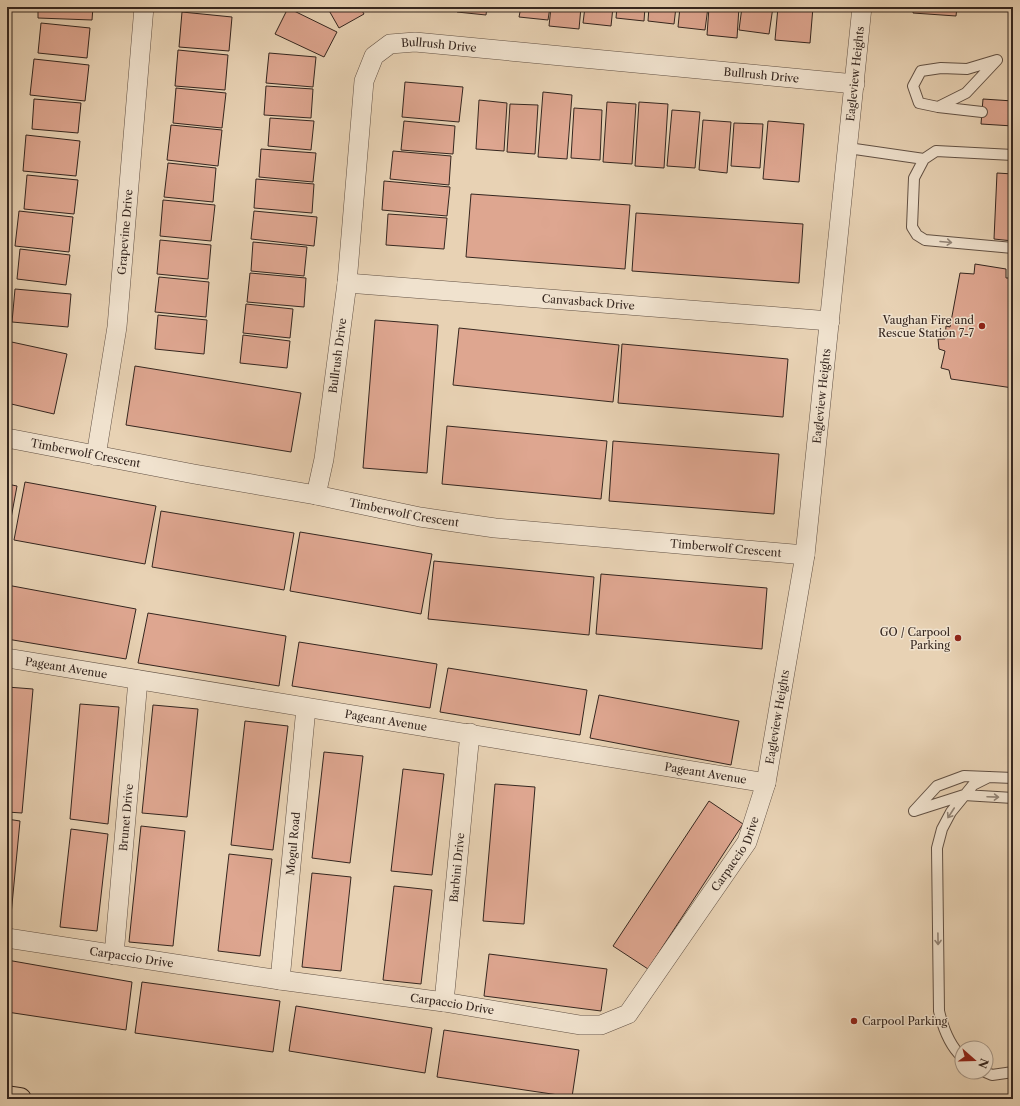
<svg xmlns="http://www.w3.org/2000/svg" width="1020" height="1106" viewBox="0 0 1020 1106" font-family="'Libre Caslon Text',serif">
  <rect width="100%" height="100%" fill="#e8d2b4"/>
  <filter id="stains"><feTurbulence type="fractalNoise" baseFrequency=".005" numOctaves="4"/><feColorMatrix values="0 0 0 0 .2 0 0 0 0 .09 0 0 0 0 .02 0 0 0 .5 -.17"/></filter>
  <radialGradient id="worn" r=".72"><stop offset=".6" stop-color="#630" stop-opacity="0"/><stop offset="1" stop-color="#630" stop-opacity=".3"/></radialGradient>
  <path fill="#dea690" stroke="#35261f" d="M38 7H93L92 20 38 18Z
    M181 7H231L181 9Z
    M327 7H360L364 14 339 28Z
    M365 7H387L365 10Z
    M394 7H423V8Z
    M458 7H487L486 15 457 12Z
    M521 7H550L548 20 519 17Z
    M551 7H581L579 29 549 26Z
    M585 7H613L611 26 583 23Z
    M617 7H645L644 21 616 18Z
    M649 7H676L674 24 648 21Z
    M680 7H708L705 30 678 27Z
    M709 7H739L737 38 707 35Z
    M742 7H773L769 34 739 30Z
    M778 7H813L810 43 775 40Z
    M914 7H957L956 16 913 13Z
    M288 8 337 32 324 57 275 34Z
    M182 12 232 17 229 51 179 47Z
    M1013 15V44H1011Z
    M41 23 90 28 87 58 38 53Z
    M178 50 228 55 225 90 175 86Z
    M269 53 316 57 313 87 266 83Z
    M34 59 89 65 85 101 30 95Z
    M405 82 463 87 459 122 402 117Z
    M266 86 313 89 311 118 264 115Z
    M176 88 226 93 222 128 173 123Z
    M543 92 572 95 567 159 538 157Z
    M34 99 81 103 78 133 32 129Z
    M983 99 1013 101V126L981 124Z
    M479 100 507 103 504 151 476 149Z
    M607 102 636 104 632 164 603 162Z
    M639 102 668 104 664 168 635 166Z
    M510 104 538 105 535 154 507 152Z
    M574 108 602 110 600 160 571 158Z
    M672 110 700 112 695 168 667 166Z
    M270 118 314 121 311 150 268 146Z
    M703 120 731 122 727 173 699 170Z
    M404 121 455 126 453 154 401 150Z
    M768 121 804 124 799 182 763 179Z
    M734 123 763 124 760 168 731 166Z
    M171 125 222 130 218 166 167 160Z
    M26 135 80 141 76 176 23 171Z
    M261 149 316 153 313 182 259 177Z
    M393 151 451 156 449 185 390 179Z
    M168 163 216 168 213 202 164 197Z
    M997 173 1013 174V241L994 239Z
    M27 175 78 180 74 214 24 209Z
    M256 179 314 184 312 213 254 208Z
    M384 181 450 187 447 216 382 210Z
    M471 194 630 205 625 269 466 257Z
    M163 200 215 205 211 241 160 236Z
    M19 211 73 217 69 252 15 246Z
    M254 211 317 217 314 246 251 239Z
    M636 213 803 224 799 283 632 271Z
    M388 214 447 218 444 249 386 245Z
    M160 240 211 245 208 279 157 274Z
    M253 242 307 247 304 276 251 271Z
    M20 249 70 255 66 285 17 279Z
    M975 264 1006 269V278H1013V388L951 379 949 370 941 368 945 351 939 349 938 339H945L946 326 950 327 960 273 974 274Z
    M250 273 306 278 304 307 247 302Z
    M159 277 209 282 206 317 155 312Z
    M15 289 71 294 68 327 12 322Z
    M246 304 293 309 290 338 243 333Z
    M158 315 207 320 204 354 155 349Z
    M375 320 438 325 427 473 363 468Z
    M459 328 619 345 613 402 453 385Z
    M243 335 290 341 287 368 240 363Z
    M7 341 67 354 54 414 7 403Z
    M622 344 788 359 783 417 618 403Z
    M135 366 301 393 291 452 126 425Z
    M447 426 607 441 601 499 442 484Z
    M613 441 779 454 774 514 609 501Z
    M25 482 156 506 145 564 14 540Z
    M7 484 17 486 7 540Z
    M161 511 294 533 284 590 152 567Z
    M300 532 432 554 421 614 290 591Z
    M434 561 594 577 589 635 428 619Z
    M601 574 767 588 762 649 596 634Z
    M7 585 136 609 126 659 7 639Z
    M148 613 286 636 279 686 138 663Z
    M299 642 437 664 430 708 292 686Z
    M448 668 587 690 580 735 440 712Z
    M7 687 33 689 22 813 7 812Z
    M599 695 739 721 731 765 590 738Z
    M80 704 119 707 108 824 70 819Z
    M153 705 198 709 187 817 142 813Z
    M245 721 288 726 273 850 231 845Z
    M324 752 363 756 350 863 312 858Z
    M403 769 444 774 432 875 391 871Z
    M495 784 535 787 524 924 483 921Z
    M709 801 743 824 648 969 613 946Z
    M7 819 20 821 11 915H7Z
    M141 826 185 831 173 946 129 942Z
    M71 829 108 834 97 931 60 927Z
    M229 854 272 859 260 956 218 951Z
    M312 873 351 877 341 971 302 967Z
    M394 886 432 890 421 984 383 980Z
    M489 954 607 969 601 1011 484 996Z
    M7 960 132 982 126 1030 7 1012Z
    M142 982 280 1001 273 1052 135 1033Z
    M296 1006 432 1028 425 1073 289 1051Z
    M444 1030 579 1050 572 1097 437 1077Z"/>
  <g fill="none" stroke-linecap="round" stroke-linejoin="round">
    <defs>
      <path id="lane" d="M997 60 966 93 938 107 919 103 913 86 921 71 941 68 967 69Z
        M938 107 982 112
        M848 148 924 159
        M1013 155 936 151 924 159 914 178 912 227 917 235 925 240 1013 248
        M914 811 937 786 964 776 1013 778
        M914 811 964 795 1013 798
        M962 1057C949 1045 943 1028 939 1011L937 848 942 829 951 812 973 785 989 777
        M985 1072 992 1075 1013 1072"/>
      <g id="street">
        <path id="s1" d="M347 283 830 321"/>
        <path id="s2" d="M7 438 194 474 316 495 420 517 495 528 805 555"/>
        <path id="s3" d="M96 456 117 327 144 7"/>
        <path id="s4" d="M316 495 324 459 347 283 364 81 374 56 390 44 415 42 855 84"/>
        <path id="s5" d="M7 658 766 783"/>
        <path id="s6" d="M7 938 280 980 444 1002 580 1025H601L628 1014 747 842 766 783 805 555 862 7"/>
        <path id="s7" d="M114 955 138 680"/>
        <path id="s8" d="M280 980 306 708"/>
        <path id="s9" d="M444 1002 470 733"/>
      </g>
      <path id="highway" d="M7 1097 20 1099"/>
    </defs>
    <use href="#lane" stroke="#625144" stroke-width="12"/>
    <use href="#street" stroke="#625144" stroke-width="20"/>
    <use href="#highway" stroke="#35261f" stroke-width="24"/>
    <use href="#lane" stroke="#f0e2ce" stroke-width="10"/>
    <use href="#street" stroke="#f0e2ce" stroke-width="19"/>
    <use href="#highway" stroke="#e8d2b4" stroke-width="22"/>
  </g>
  <defs><path id="oneway-shaft" d="M-6 0H5M1.5-3L5.5 0L1.5 3" fill="none" stroke-width="1.6" stroke-linecap="round" stroke-linejoin="round"/></defs>
  <g stroke="#928476">
    <use href="#oneway-shaft" transform="translate(946 242) rotate(5)"/>
    <use href="#oneway-shaft" transform="translate(993 797) rotate(2)"/>
    <use href="#oneway-shaft" transform="translate(951 813) rotate(123)"/>
    <use href="#oneway-shaft" transform="translate(938 939) rotate(89)"/>
  </g>
  <g fill="#8f2418" stroke="#f0e2ce" stroke-width="1.5">
    <circle cx="982" cy="326" r="4"/>
    <circle cx="958" cy="638" r="4"/>
    <circle cx="854" cy="1021" r="4"/>
  </g>
  <g text-anchor="middle" dominant-baseline="central" stroke-width="3" stroke-linejoin="round" paint-order="stroke">
    <g font-size="11" fill="#35261f" stroke="#f0e2ce">
      <text stroke="none"><textPath href="#s4" startOffset="513">Bullrush Drive</textPath></text>
      <text stroke="none"><textPath href="#s6" startOffset="1616">Eagleview Heights</textPath></text>
      <text stroke="none"><textPath href="#s4" startOffset="837">Bullrush Drive</textPath></text>
      <text stroke="none"><textPath href="#s3" startOffset="226">Grapevine Drive</textPath></text>
      <text stroke="none"><textPath href="#s1" startOffset="242">Canvasback Drive</textPath></text>
      <text stroke="none"><textPath href="#s4" startOffset="141">Bullrush Drive</textPath></text>
      <text stroke="none"><textPath href="#s6" startOffset="1292">Eagleview Heights</textPath></text>
      <text stroke="none"><textPath href="#s2" startOffset="80">Timberwolf Crescent</textPath></text>
      <text stroke="none"><textPath href="#s2" startOffset="404">Timberwolf Crescent</textPath></text>
      <text stroke="none"><textPath href="#s2" startOffset="728">Timberwolf Crescent</textPath></text>
      <text stroke="none"><textPath href="#s5" startOffset="60">Pageant Avenue</textPath></text>
      <text stroke="none"><textPath href="#s6" startOffset="968">Eagleview Heights</textPath></text>
      <text stroke="none"><textPath href="#s5" startOffset="384">Pageant Avenue</textPath></text>
      <text stroke="none"><textPath href="#s5" startOffset="708">Pageant Avenue</textPath></text>
      <text stroke="none"><textPath href="#s7" startOffset="138">Brunet Drive</textPath></text>
      <text stroke="none"><textPath href="#s8" startOffset="137">Mogul Road</textPath></text>
      <text stroke="none"><textPath href="#s6" startOffset="823">Carpaccio Drive</textPath></text>
      <text stroke="none"><textPath href="#s9" startOffset="135">Barbini Drive</textPath></text>
      <text stroke="none"><textPath href="#s6" startOffset="126">Carpaccio Drive</textPath></text>
      <text stroke="none"><textPath href="#s6" startOffset="450">Carpaccio Drive</textPath></text>
    </g>
    <g font-size="11" fill="#35261f" stroke="#f0e2ce" text-anchor="end">
      <text x="974" y="320">Vaughan Fire and<tspan x="974" dy="13">Rescue Station 7-7</tspan></text>
      <text x="950" y="632">GO / Carpool<tspan x="950" dy="13">Parking</tspan></text>
      <text x="862" y="1021" text-anchor="start">Carpool Parking</text>
    </g>
  </g>
  <rect width="1020" height="1106" fill="none" stroke="#e8d2b4" stroke-width="24"/>
  <rect x="8" y="8" width="1004" height="1090" fill="none" stroke="#35261f" stroke-width="2"/>
  <rect x="12" y="12" width="996" height="1082" fill="none" stroke="#35261f"/>
  <g transform="translate(974 1060) rotate(110)"><circle r="19" fill="#f0e2ce" stroke="#a59788"/>
  <path d="M0-3L7 15L0 10L-7 15Z" fill="#8f2418"/>
  <text y="-6" font-size="11" font-weight="bold" text-anchor="middle" fill="#35261f">N</text>
  </g>
  <rect width="100%" height="100%" filter="url(#stains)"/>
  <rect width="100%" height="100%" fill="url(#worn)"/>
</svg>
